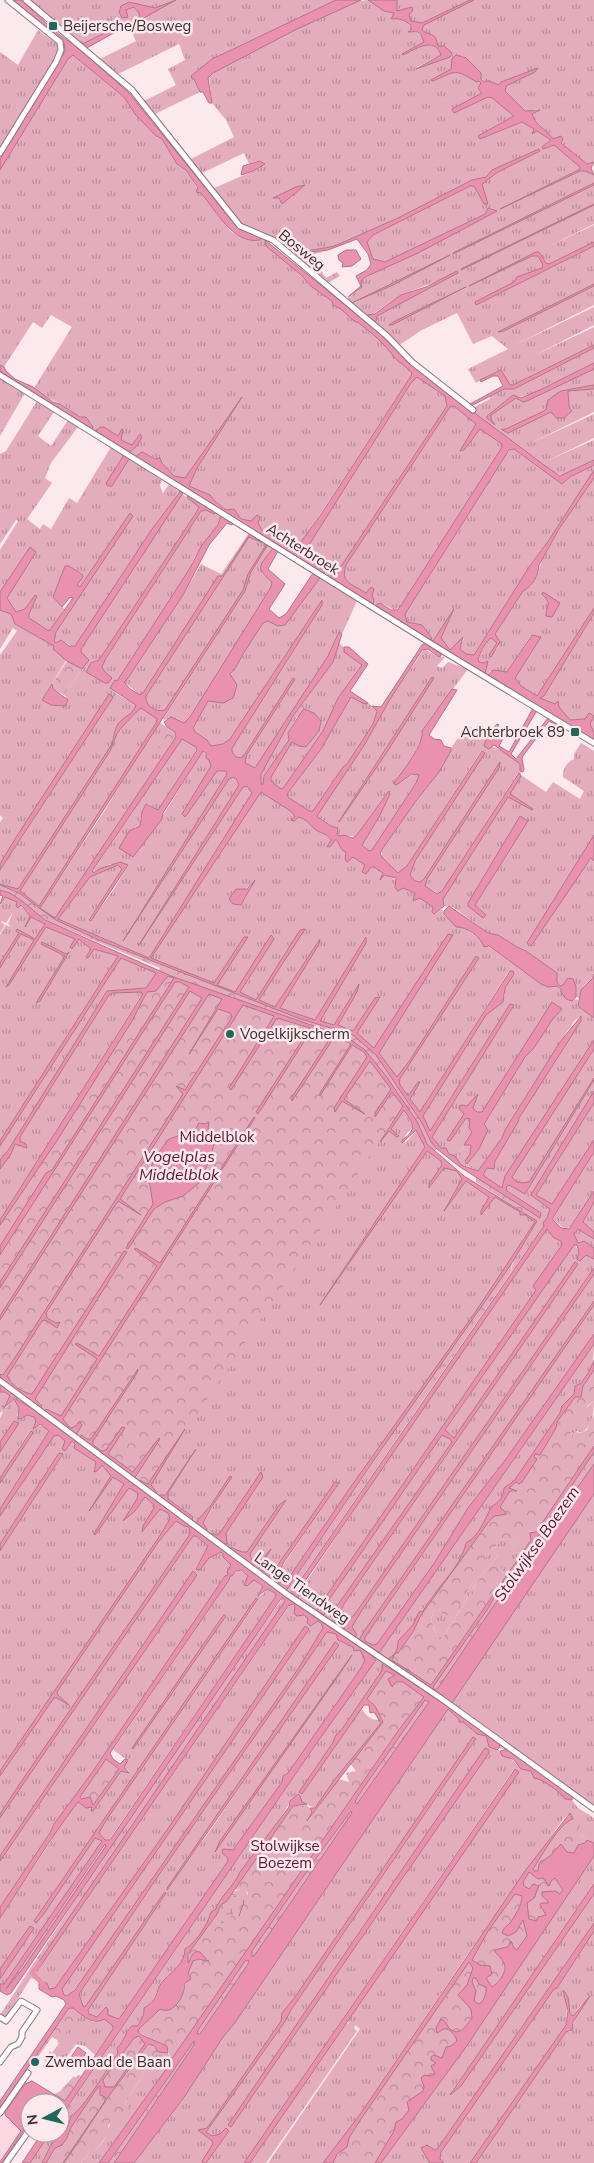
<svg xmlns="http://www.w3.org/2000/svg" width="594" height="2163" viewBox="0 0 594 2163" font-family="'Nunito Sans',sans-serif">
  <defs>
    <pattern id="grass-tufts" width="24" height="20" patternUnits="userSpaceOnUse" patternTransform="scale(1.25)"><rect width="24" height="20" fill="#e4adbe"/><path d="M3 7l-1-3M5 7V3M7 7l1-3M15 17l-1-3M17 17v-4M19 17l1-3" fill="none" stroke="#ba8d9b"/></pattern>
    <pattern id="forest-crowns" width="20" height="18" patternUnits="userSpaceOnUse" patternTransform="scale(1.25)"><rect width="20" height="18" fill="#e4adbe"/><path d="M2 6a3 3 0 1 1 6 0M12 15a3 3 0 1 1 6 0" fill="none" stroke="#ba8d9b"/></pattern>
    <pattern id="wetland-marsh" width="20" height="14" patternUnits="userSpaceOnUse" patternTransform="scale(1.25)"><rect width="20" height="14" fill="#e4adbe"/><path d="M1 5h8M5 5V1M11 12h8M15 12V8" fill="none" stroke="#ba8d9b"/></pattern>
  </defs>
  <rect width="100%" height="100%" fill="#fbe9ee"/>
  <path fill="#fdd6e1" d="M2 2113 21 2131 0 2162V2116Z"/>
  <path fill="url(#grass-tufts)" fill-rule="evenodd" d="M28 0H336L212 59 191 76 194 79 200 92 153 115 142 102 176 85 168 69 185 60 179 44 116 75 98 60 136 41 128 25 174 1C168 3 160 7 154 8 139 9 133 0 119 9L122 18 128 17 127 22 80 45Z
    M368 0 394 13 393 17 409 23 414 32 422 34 425 42 403 54C416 48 433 37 441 55L417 67V69L445 57 437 44V41L422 30 424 24 474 0H594V162L587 164 564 146 561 141 553 139 532 117V114L539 110 538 109 525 111 505 91 506 86 535 72 538 68 501 82 499 85 481 79V73L462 56 451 69 432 80 433 81 453 72 459 71 482 83 478 88 482 93 480 95 452 109 454 113 488 97 492 98 513 114V118L480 139 523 122 551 140 542 147 554 145 580 167V169L501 208 580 171H585L594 175V183L453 253 594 185V204L461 270 594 205V224L547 247 594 225V242L549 264 546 263 539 252H536L469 286 532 256H538L543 265 542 268 517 277 514 282 475 302 476 305 594 246V284L498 332 504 331 594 286V305L513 346 594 307V325L533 356 594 327V345L513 385H510L500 370 476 383 468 369 508 349 492 336 473 344 457 313 422 330 398 346 375 325 376 316 458 273 401 295 370 316 366 315 346 300 362 287 361 281 365 277 418 253 497 211 490 208 487 209 485 214 385 262 373 259 367 242 373 235 470 186H474L484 204 481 184 498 172 540 151 539 149 492 170 486 177 472 180 398 218 337 245C321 251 313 248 297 258L242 225 212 189 253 171 257 161 249 164 244 153 200 174 189 160 234 137 226 120 212 103 209 76C254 45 308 24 358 1ZM450 255 353 304V303ZM465 287 466 288 390 325 395 321Z
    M397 0H470L422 23 411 21 408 9 396 11Z
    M38 30 57 44 58 54 0 151V52L18 65Z
    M73 55 124 97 135 114 155 135 162 139 177 164 186 170 198 190 222 218 230 231 239 236 259 240 261 237 265 240 266 246 289 264 312 287 332 301 333 305 341 308 386 345 395 358 403 363 412 373 411 376 300 545 287 546C279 536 262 535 258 523L260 517 257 515 251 521 241 519 234 509 226 510 209 495 189 486 197 468 236 405 185 478 175 477 160 460 142 452 135 457 129 453 137 446 141 435 132 446 121 440 123 431 122 429 118 436 104 427 96 432 91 429 92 424 86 418C75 416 70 409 61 404 51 400 43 395 34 388L72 327 51 315 42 328 33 322 4 367 0 365V170L68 59Z
    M594 348V363L542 389 521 398 513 395 486 417 493 422 491 419V415L516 398 554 387 594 369V385L561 391 548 400 546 409 544 411 506 429 501 428 508 433 551 412 556 418 567 416 572 411 569 407 568 391 594 389V412L529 444 594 414V438L549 460 594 440V460L563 475C552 476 483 421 469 410L490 399V395L504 389H514Z
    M0 377 25 393 0 436Z
    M417 377 445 396 447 406 342 565 338 569 327 574 325 573 326 566C319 559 307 555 309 545L411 383Z
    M37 401 54 412 38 436 51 446 68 420 78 427 51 463 45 478 52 483 27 519 40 529 43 524 51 529 69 498 77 503 111 447 124 455 108 480 112 486 129 459 162 480 160 486 163 493 169 484 180 492 152 529 77 644 73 647 61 640 56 643 54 641 56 632 133 516 130 513 80 587 77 585 83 577 82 573 69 566 65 567 53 597 64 609 51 629 47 631 30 619 29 614 37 597 35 595 25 609 16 612 7 597 30 547 0 592V550L18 521 16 520 0 544V454L6 451Z
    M454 406 476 424 461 451 464 450 480 428 502 444V447L400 607 394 610 383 604 375 605 368 592 366 593C352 584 340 583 346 565L450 407Z
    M514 449 562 484 570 477 594 465V470L549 540 529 567 474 655 466 654 460 649 464 638 463 637 450 650 440 638 455 609 433 641 434 644 429 641 430 635 420 625 407 622 405 614 506 455 510 450Z
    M594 478V608L537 696 521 686 515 678 541 637 531 635 507 672 490 671 488 675 485 674 487 665 479 662 478 659 488 640 491 638 497 643 489 655 491 656 499 646 495 634 523 591 531 586 538 574 542 560 559 529Z
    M181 494 197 503 199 507 196 513 99 660 91 663 87 672 97 679 105 672 102 667 106 658 201 511 206 510 214 514 216 512 221 515 220 522 194 558 190 568 119 678 110 688 117 694 136 705 134 710 115 729 112 744 18 890 0 884V870L112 699 109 694 0 864V822L3 818 0 815V655L17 631 13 628 0 649V610L11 613 15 624 54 646 53 649 67 659 42 700 51 705 63 706 66 697 64 695 88 660 80 652 81 649Z
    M249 533H251L273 547 261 566 262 574 272 582 271 587 190 717 184 723 171 717 165 720 163 719 245 591 251 572 267 547 247 578 243 590 165 711C156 713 145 706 146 696L249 537 261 542 250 534 198 609 143 693 140 695 124 682 128 678 183 595 201 564 221 574Z
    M320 578 357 601 342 634 339 632 328 656 259 763 253 769 245 763 246 756 295 679 293 678 243 757C237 759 234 756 231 751L232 748 322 605V600L230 739 223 744 211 746 195 732 193 728 207 702 236 683 230 677 231 672 236 667 242 654 263 623 268 621 285 625Z
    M594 613V733L590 724 594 716 585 719 570 720 559 707 557 702 555 704 540 698 544 696Z
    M338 642 362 665 338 698 323 731 284 787 281 789 270 780 271 777 292 741 308 745 319 731 321 721 314 713 297 717 288 733 289 740 264 776 263 784H261L260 774 293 716 333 662Z
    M424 649 439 657H445L437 666 442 668 448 662 468 669 425 726 422 733 423 736 399 783 415 773 419 774V778L372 850 369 851 362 845 379 817 390 794 388 792 356 836H340L337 835 338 828 331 826 317 815 365 744 389 701ZM432 677H433L339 822V820Z
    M351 697 364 704 368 703 377 710 373 724 347 764 343 767 313 811H309L288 797 287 794 321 749Z
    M141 708 157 719 156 723 39 906 20 891 110 751C113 745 114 741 116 736 117 731 137 711 141 708Z
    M159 722 169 729 159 746 166 752 55 918H53L40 908 103 813Z
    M467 725 487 738 484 745C498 746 509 755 520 764L521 775 546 792 553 782 580 799 584 791 563 777C562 770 567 762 574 759V754L581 743 594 751V835L527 943 531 946 572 884 592 858 594 861V974L593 978 584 986 579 998 576 997V987L561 986 557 982V973L526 951 517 947 498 935 488 933 453 907 444 906 442 900 508 797 532 810 510 794 518 773 447 884 439 894 425 886 427 879 499 768 491 776 424 879 420 882 415 881 409 875 415 861 484 753 481 751 407 866 399 874 381 856 383 848 408 812 439 772 451 748ZM520 817 528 821 475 905 486 915 471 907 468 903Z
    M182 738 196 747 197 749 158 810 148 804H146L140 819V826L135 827 133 857 162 817 203 751 211 763V766L185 809 182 814 185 817 217 771H226L227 774 123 940 229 779 233 777 237 780 239 785 139 945 243 787 247 786 252 793 149 958 58 919 90 877 118 865 122 869 89 919 91 921 114 889 128 865 110 864 94 873 92 872Z
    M261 792 292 812 295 817 292 820 302 817C308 821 310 824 314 828 319 834 326 832 331 840L328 847H330L335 838 342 850 346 852 345 859 347 861 353 857 365 865 362 871 366 873 371 867H374L383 873 381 878 384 875C400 878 400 889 415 893L414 901 419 897 433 907 432 912 434 914 442 909 444 915 455 925 466 929 479 939 484 945 495 950 541 984 557 986 572 1001 575 999 578 1000V1006L594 1018V1040L507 1175 502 1188 484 1176 485 1171 489 1167 494 1169 495 1161 518 1122 519 1118 581 1021V1016L575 1020 560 1042 505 1130 502 1138 478 1171 467 1166V1164L479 1149 485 1120 525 1057 534 1048 552 1020 562 1009 552 1002 551 1004 482 1113 477 1112 473 1108 477 1096 467 1106 461 1105 459 1108 464 1114 450 1141 466 1118 470 1119 469 1128 472 1132 456 1158 441 1148 432 1137 514 1005 510 1004 429 1132 423 1116 486 1015 505 996V988L514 974 509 971 507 974 420 1113 410 1099 418 1082 408 1096 400 1085 399 1080 479 958 476 956 410 1060 397 1077 379 1053 452 935 448 934 374 1049 357 1033 379 997 375 998 353 1031 338 1026 358 985 334 1025 320 1021 366 943V938L316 1020 279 1008 319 944V940L275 1007 259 1000 304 929 300 930 256 1000 240 993 273 939 271 935 236 993 217 985 247 937H244L214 983 150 958ZM254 882 245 899 238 905 233 904 230 901 239 889 244 890Z
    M5 897 17 902 30 916 25 927 31 917 45 924 35 939 19 933 0 963V935L6 925 11 927 8 924 13 912 6 923 2 921 1 922 5 925 0 933V905Z
    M46 927 75 939 70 947 72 949 79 939 91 949 86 957 88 958 94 949 118 956 0 1141V968L21 934 35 940 6 986 9 985Z
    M121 958 156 973 146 988 107 991 9 1149 0 1160V1146Z
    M141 991 143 993 0 1220V1169L11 1153 15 1144 26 1148 20 1141V1137L109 995 112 993Z
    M594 1049V1078L529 1183H518L511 1178Z
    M594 1080V1091L531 1195 550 1209 544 1226 510 1274C514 1252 532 1234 540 1213L507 1191 506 1187 509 1184 525 1194Z
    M594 1103V1140L552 1204 550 1205 536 1195Z
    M404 1109C422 1137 404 1124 405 1143L417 1130 425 1147 333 1286 427 1150 441 1161 442 1165 429 1184 430 1188 444 1168 457 1171 462 1179 444 1210 466 1181 490 1197 481 1211V1215L495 1196 535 1222 474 1314 352 1485 286 1582H278L289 1587 417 1397 422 1402 291 1593 298 1594 421 1410 547 1229 554 1238 561 1241 562 1245 534 1285 536 1290 316 1611 323 1615 326 1604 442 1434 450 1439 452 1442 330 1616 337 1619 344 1604 456 1442 576 1262 454 1438 445 1431 562 1260 575 1244 579 1253 577 1259 586 1254 594 1259V1268L357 1611 343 1627 353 1637 357 1635 352 1627 362 1610 594 1274V1301L359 1640 379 1653 594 1344C594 1356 593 1374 581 1382 579 1384 577 1384 575 1386L574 1394 564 1404 560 1413 514 1481 504 1488C503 1503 481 1527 472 1541L466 1543C461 1563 445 1583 431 1597L395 1653 392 1657 387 1659 434 1696 384 1664 382 1665 384 1669 340 1732 336 1735 332 1744 299 1792 302 1794 361 1708C365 1714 370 1720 378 1720V1717L381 1723 335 1779 315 1808 302 1802 300 1798 296 1797 290 1801C290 1808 225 1898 217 1904L216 1909 211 1912C208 1925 196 1943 185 1949 185 1963 173 1971 164 1980 154 1990 160 1998 144 2008 144 2022 135 2028 124 2036V2042L117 2048 118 2053C109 2066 83 2110 71 2116L68 2126 51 2145 42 2163H30L50 2133H60V2118L69 2106 316 1744 376 1659 287 1598 30 1407 17 1400 15 1396 0 1384V1379L29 1401 42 1406 32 1394C23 1393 11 1384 7 1377L389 1131 398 1136 391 1129ZM125 1428 108 1454 133 1473 80 1439H90L93 1445 102 1451 106 1450ZM195 1451 168 1493V1499L193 1517 192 1520 178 1511 160 1495H164ZM231 1476 203 1523 207 1529 197 1521 211 1505ZM262 1477 226 1533V1537L209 1533 217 1535 220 1533ZM335 1482 339 1483 275 1577 262 1571 264 1569 269 1573 273 1572ZM285 1501 250 1554 252 1561 257 1564 260 1563 257 1570 234 1548 242 1552H247L279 1505Z
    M594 1152V1191L570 1227 565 1229 552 1219Z
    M594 1202V1232L583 1223Z
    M578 1229 594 1239V1248L584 1241 577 1242 574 1234Z
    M594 1305V1334L506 1459 468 1508 435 1562 377 1645H373L365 1641V1637Z
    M0 1392H5L10 1396 4 1407 6 1408 14 1399 19 1408 17 1416 21 1419 27 1415 34 1417 39 1425 45 1427 49 1431 6 1500 7 1503 54 1436 58 1435 65 1441 62 1449 68 1448 71 1441 75 1444 74 1448 96 1462 94 1468 97 1471 102 1465 111 1476 89 1510 113 1477 124 1484 95 1535 129 1488 138 1493 137 1499 125 1519 135 1511 144 1497 154 1505C154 1515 143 1520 143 1531L160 1509 168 1513 170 1519 157 1540 0 1771V1551L63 1455 59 1453 0 1544V1483L33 1432 30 1431 0 1478V1452L18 1423 14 1421 0 1442V1418L3 1412 2 1411 0 1413Z
    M594 1401C594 1412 592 1427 582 1433L577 1431 570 1436C571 1425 584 1408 594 1401Z
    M594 1494V1812L508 1750 499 1748V1744L473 1724 451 1703Z
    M177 1521 184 1526 189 1527 190 1534 0 1814V1776L54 1698H57L69 1705 58 1695 57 1692 159 1541 174 1522Z
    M526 1528 532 1533 529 1534 531 1536 507 1573 502 1572 498 1555 481 1576 443 1637H437L431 1619 434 1610H439L443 1616C468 1606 471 1578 486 1557 490 1551 498 1547 500 1539L510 1540 512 1546Z
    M193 1536H196L208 1546 196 1568 200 1570 209 1558 221 1552 224 1554 223 1557 231 1565 227 1572 228 1574 225 1576 91 1774 54 1824 50 1833 0 1907V1861L197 1575 193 1572 0 1856V1818Z
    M239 1570 248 1576 244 1584 254 1580 263 1586 258 1595 261 1596 267 1589 275 1593 276 1596 109 1840H105L99 1833 105 1822 258 1600 256 1598 34 1921 36 1923 95 1838H97L102 1843 4 1984H0V1979L33 1929 30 1927 0 1969V1918L51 1841 59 1826 78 1801 82 1806 92 1807 94 1810 121 1771 128 1773 129 1771 124 1767 126 1759 113 1750 229 1580 230 1576H232ZM224 1613 226 1616 133 1749V1748Z
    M283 1598 285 1601 258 1642 34 1969 37 1970 290 1604 295 1606 298 1615 302 1614 307 1617 312 1626 318 1621 321 1623 323 1628 298 1669 83 1979 70 1995H64L62 1989 71 1975 309 1629 305 1627 167 1830 55 1988 49 1989 47 1983 31 1978 7 2016 0 2015 90 1877 243 1652Z
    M327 1632 336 1634 337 1638 353 1647 354 1651 361 1650 365 1660 361 1668 288 1773 283 1776 282 1782 233 1850 222 1853 228 1858V1861L119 2019 108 2015 107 2012 97 2017 89 2014 88 2010 165 1895V1893L86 2007 83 2006 79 1994 154 1882ZM335 1643 338 1645 207 1835 167 1888ZM352 1656 347 1663 214 1851Z
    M448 1709 474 1732 486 1736 488 1745 500 1751 502 1756 509 1757 517 1765 531 1770 563 1795 565 1799 572 1800 578 1808 594 1818V1843L580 1835V1828L570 1813 564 1818 467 1955 361 2113 323 2163H268L360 2029 355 2025 354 2028 357 2031 266 2163H250L346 2023 349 2024 348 2020 518 1773 514 1769 244 2163H206L229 2131 226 2128 220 2134 212 2136 206 2132 284 2023 291 2010 476 1740 473 1737 295 1997 282 2013 281 2021 210 2124 207 2128 198 2130 212 2141 214 2145 202 2161 203 2163H134L185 2096 223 2037 234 2024ZM485 1748 489 1750V1753L231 2127 341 1959Z
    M594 1856V1884L451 2093 461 2086 594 1894V1923L438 2148 436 2150 424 2145 430 2163H381L466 2047Z
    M594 1931V2163H476L566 2032H570L582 2003 573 2016 570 2014 568 1997 563 1992 567 2004 566 2025 470 2163H444L440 2160 441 2152 554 1988H557Z
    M81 2014 93 2022 104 2019 113 2026V2029L95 2055 85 2046 76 2044 58 2069 44 2060 50 2051 52 2053 59 2043 57 2042Z
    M158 2051 168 2053 171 2061 167 2068 99 2163H81L90 2151H95C99 2146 106 2139 108 2133 109 2127 109 2125 112 2121H117L128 2106 125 2103Z"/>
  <path fill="url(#forest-crowns)" fill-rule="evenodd" d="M134 7 139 13 140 20 128 25 126 10Z
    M328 250 312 255 308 259 309 264 317 270H321L326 278 337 272 340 276 326 284 295 259 310 252Z
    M69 660 82 669 64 695 53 689 52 684 67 661Z
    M169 729 175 732 176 737 166 752 158 747Z
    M0 885 19 893 54 919 99 940 311 1021 352 1034 373 1050 422 1123 431 1142 437 1149 434 1151 427 1144 418 1123 404 1105 150 1485 0 1373V1222L160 968 45 920 22 901 10 893 0 890Z
    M464 1145H471L470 1154 465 1161 467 1166 461 1165 456 1158Z
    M476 1176 539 1216 537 1221 476 1182Z
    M512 1263 510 1274 422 1402 417 1397Z
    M594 1370V1401L588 1405 570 1434 571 1436 575 1432 582 1433 587 1430 594 1414V1446L536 1532 530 1533 531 1540 431 1685 428 1683 392 1661 395 1653H398L413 1632 421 1615 490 1520 495 1516 506 1514 500 1507 510 1491 515 1492 509 1488 516 1482 519 1484 529 1472 535 1453 575 1397H581L583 1386ZM526 1529 532 1532 529 1533 530 1536 507 1573 502 1572 500 1557 498 1555 481 1576 443 1637H437L431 1619 434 1610H439L443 1616 456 1613 486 1557 499 1543 500 1539 510 1540 512 1546Z
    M594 1452V1464L541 1541 536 1538Z
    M536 1540 539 1544 507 1586 438 1688 435 1690 432 1687 489 1607 501 1585 520 1562 530 1546Z
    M387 1670 395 1675 390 1677 395 1683 405 1682 424 1697 398 1731 171 2061 167 2046 138 2032 139 2029 160 2009H172L178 2004 179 1998 185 1989 188 1970 193 1961 197 1959 202 1961 205 1960 191 1956 188 1963V1954L217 1914 221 1905 226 1902 233 1892 242 1902H246L248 1893 244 1889 234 1890 293 1806 307 1805 312 1811 308 1821 338 1779 349 1782 346 1773 356 1771 350 1763 383 1722 375 1706 367 1699Z
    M425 1700 429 1702 357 1804 355 1802 358 1796Z
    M106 1759 119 1768 93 1805 80 1797Z
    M351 1811 352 1813 254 1956H252V1951L314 1861Z
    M570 1813 580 1825V1835L594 1843V1856L466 2047 381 2163H323L361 2113 525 1871Z
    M106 1844V1846L24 1967 6 1989Z
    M249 1960 248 1964 200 2034H197L198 2030 245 1961Z
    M69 2008H73L81 2014 59 2041 52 2037 38 2057 36 2055Z
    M139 2036 146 2044 114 2087H105L103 2080 134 2037Z
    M194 2041V2045L114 2163H108Z
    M150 2044 158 2051 125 2103 129 2107 123 2118 116 2122 112 2121 108 2126 110 2132 95 2151H90L81 2163H64L113 2090Z
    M78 2075 81 2076 65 2101 53 2095 60 2091 74 2076 76 2078Z
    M101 2086 100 2094 105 2097V2101L63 2163H46L55 2148 67 2138 70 2129 98 2087Z"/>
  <path fill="url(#wetland-marsh)" d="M244 1888 250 1899 246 1902H235L233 1898 235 1894 233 1892Z
    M233 1906 236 1910 223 1926H221V1914L228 1907Z"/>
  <path fill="#e991ae" stroke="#b47388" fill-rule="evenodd" d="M12 0H21C34 11 62 40 74 44L129 93 233 222 237 226 261 237 260 240C233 245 216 210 201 193L196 192 198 188 186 170 177 164 162 139 155 135 135 114 124 97 73 55 68 59 0 170V159L65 51 64 42 42 27Z
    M176 0 140 20 139 13 134 7 126 10 128 17 122 18 119 12 121 6 129 2 155 8Z
    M336 0H361L295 30 213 73 208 78 212 103H209L203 92H200L194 79H192L191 76 212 59 227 52Z
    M368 0H397V11L412 7 413 10 409 15 411 21 422 23 470 0H474L424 25 422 30C425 34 434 33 436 39 437 41 437 44 438 46H444L452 53 450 57 416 69 441 55C434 36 416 49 403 55L402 54 424 42C420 32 421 31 408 32L411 30V25C405 20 398 18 391 19L394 13 384 11Z
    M127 22 128 25 85 49 80 45Z
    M456 55 466 58 481 73V79L483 81H489L499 85 501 82 538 68 535 72 506 86 505 91 525 111 540 110 532 114C535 125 548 131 553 139L561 136 563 139 561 143 587 164 594 162 591 168 594 175 585 171H580L500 209 580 169V167L554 145 543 149 542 147 551 140 537 131 532 134 534 129 522 122 480 139 478 136 514 116 492 98 488 97 454 113 452 109 482 93 478 88 481 83 479 81 477 82C454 69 458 70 433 81L431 80 451 69 452 59Z
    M539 149 540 151 498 172 482 184 488 204H484L474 186H470L373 235 367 242 373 259 385 262 485 214 488 208 497 211 418 253 365 277 361 281 362 287 348 297 361 286 356 276 367 270 371 264 368 254 357 239 328 250 310 252 297 258C307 247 324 250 337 245L398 218 472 180 486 177 492 170Z
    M260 161 265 164 253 171 241 175 243 166Z
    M594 183V185L453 254V253Z
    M305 185 282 204 279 198H273L296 187Z
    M594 204V205L461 270V269Z
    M265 240 377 331 424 375 544 465 560 476 594 460V465L570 477 562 484 514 449 509 450 405 614 407 622 422 625 432 638 431 640 429 641 374 606 380 603 391 610H397L400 607 502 447V444L480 429 464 450 460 451 476 424 454 406 450 407 346 565C340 583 352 584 366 593L371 587 374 589 372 596 374 599 373 606 326 576 342 565 447 406 445 396 417 377 411 383 309 545C307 563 331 554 324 575L135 457 142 452 156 459 160 458 162 463 174 476 185 478 242 397 197 468 189 486 210 495 214 500 226 510 234 509 241 519 251 521 257 515 260 517 258 523 262 530 280 537 287 546H298L320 516 411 376 412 373C407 367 397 361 394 357 384 343 373 334 359 323 350 321 344 308 333 305L332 301 312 287 300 274 266 246Z
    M594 242V246L476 305 475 302 514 282 517 277 542 268 543 265 538 256H532L469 286 536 252H539L546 263 549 264Z
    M346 250H356L361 259 352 266 342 267 343 263 339 260 338 255Z
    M450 255 393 285 352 303Z
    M457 271 458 273 377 316 375 325 366 315 375 314 401 295 426 287Z
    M594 284V286L504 331 498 332Z
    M466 287 392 325H389L395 321Z
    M594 345V348L514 389H504L471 406 470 404 503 386 498 376H493L481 382 480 380 501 370 510 385H513Z
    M594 363V369L527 401 523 402 516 398 491 415V419L495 425 486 417 513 395 521 398 542 389Z
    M0 365 4 367 6 371 15 379 33 387 53 402 60 404 80 417H86L93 427 91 429 0 373Z
    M594 385V389L568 391 569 407 572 411 564 418H556L551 412 508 433 501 429H506L544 411 546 409 548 400 561 391Z
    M100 427H104L118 436 122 429 123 430 121 440 132 445 140 434 142 437 137 446 129 453 96 432Z
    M124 455 129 459 112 486H108L106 484 108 480Z
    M594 470V478L559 529 539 565C539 575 532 587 523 591L495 634 500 642 491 657 489 655 497 643 491 638C485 642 481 652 478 659L479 662 484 663 488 661 485 674 434 644 433 641 454 609 441 638 450 650 463 637 460 649 466 654 474 655 529 567 549 540Z
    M179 490 183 493 81 649V652L89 660 82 669 67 661 53 649 54 646 15 624 11 614 0 610V592L30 547 36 552 7 598 16 612 25 609 35 595 37 596 29 614V618L49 631 73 598 70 597 62 607 53 597 65 566H69L82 574 83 577 77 585 80 587 130 513 133 516 56 632 54 641 56 643 61 640 69 646H75L152 529 180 492Z
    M188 495 216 512 214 514 206 510 201 511 106 658 102 667 105 672 112 678 108 683H105L86 672 91 663 99 660 196 513 199 507 187 497Z
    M221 515 233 523 232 525 227 523 209 545 183 595 128 678 124 682 130 689 140 695 143 693 218 576H222L250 534 261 542 249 537 146 696C145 706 156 713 165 710L243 590 248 574 266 545 267 546 251 572 245 591 40 908 55 918 176 737 175 732 167 727 164 722 171 717 184 723 190 717 271 587 272 582C253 567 261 565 273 548L278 551 268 569 285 584 269 609 279 618 286 614 313 573 320 578 285 625 278 626 268 621 263 623 243 654 236 667 230 674 237 685 233 698 223 703 208 701 193 728 195 732 207 740 211 746 223 744 230 739 322 600V605L232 748V751C234 756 237 759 243 757L293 678 295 679 246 756 245 763 255 768 328 656 339 632 342 634 333 662 293 716 261 774V784H263L264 776 289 740 288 733 302 711 304 709 314 713 321 721 319 731 306 747 299 746 292 742 271 777V781L281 789 284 787 323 731 338 698 362 665 344 652V647H349L368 664 350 691 368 703 364 704 351 697 321 749 287 794 288 797 309 811H313L343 767 347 764 373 724 377 711 372 706 381 707 422 645 425 643 441 654V656L439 657 428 649 422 650 389 701 365 744 317 816 331 826 338 828 337 835 340 836 344 835 352 838 356 836 389 791 390 794 379 817 362 845 369 851 372 850 416 783 419 775 412 774 396 785 394 784 395 781C403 772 425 742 422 731L452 689 457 690 429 735 434 739 441 740 444 746 451 748V751L439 772 416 801 383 848 380 854C382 858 395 870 398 873L407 866 482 751 485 753 415 861 410 875 415 881 420 882 424 879 500 762 499 768 427 879 425 886 437 894 442 891 519 773 521 776 510 794 533 809 532 810 508 797 443 899 444 906 434 914 432 912 433 907 420 898 413 901 415 893 403 888 398 891 395 888 396 878 384 875 380 880 383 873 374 867H371L366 874 362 872 365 865 353 857 347 862 345 859 346 852 342 850 336 839 330 847H327L331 840C327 833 322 834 316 830 310 826 310 821 299 817L294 821 291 820 295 817 292 812 261 792 151 958 214 983 244 937H248L217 985 235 992 271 935 274 939 240 992 256 1000 300 930 305 929 259 1000 275 1007 320 939 319 944 280 1008 315 1020 366 937V943L320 1021 334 1025 359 984 357 992 338 1025 353 1031 375 998 380 997 357 1033 374 1048 448 934 453 935 379 1053 397 1077 410 1060 476 956 479 958 399 1080 400 1085 408 1096 418 1082H420L410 1099 420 1112 510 971H513L514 974 505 988 503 1002 486 1015 423 1116 430 1131 510 1004 514 1005 432 1137 441 1148H446L449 1154 455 1156 461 1165 478 1171 502 1138 505 1130 560 1042 581 1016V1021L519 1118 518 1122 495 1161 494 1169 487 1168 484 1173V1176L502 1188 505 1176 594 1040V1049L512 1177C517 1184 521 1183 529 1182L594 1078V1080L525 1194 509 1185 506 1187 507 1191 541 1213 540 1218 460 1167 437 1149 431 1142 422 1123 376 1055 353 1035 298 1018 99 940 54 919 19 893 0 885V884L18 889 112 744C114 737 114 730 118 724 124 716 133 715 136 705L110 688 115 680 117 681 119 678 190 568 202 545 218 525ZM141 708 157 719 156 723 39 906 20 891 110 751C113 745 114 741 116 736 117 731 137 711 141 708ZM182 739 196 747 197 750 158 810 146 804 142 812 140 826 129 831 119 848 133 857 162 819 163 813 203 751 206 753V758L209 760 211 766 182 814 185 817 188 813 217 771H226L227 774 123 941 229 779 233 777 237 780 239 785 139 945 243 787 247 786 252 793 149 958 58 919 90 877 118 865 122 869 89 920 91 921 128 865 120 862 99 869 94 873 92 871Z
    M543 592 560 603 552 617 546 616C546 604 553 605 542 594Z
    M594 608V613L544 696 540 698 555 704 558 701 559 707 570 720 585 719 589 713 594 716 590 724 594 733V740L488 675 493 670 507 672 532 635 541 637 515 678 521 686 537 696Z
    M432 677 434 678 387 752 339 822V821Z
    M52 684 53 689 68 700 65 706 51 705 42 700Z
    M109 694 113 697 112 699 0 870V864L15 839Z
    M533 708 539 711 536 712 511 754 516 759 548 718 558 724V726L549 721 523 756 522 759 524 769 523 772 520 771V764L494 745 489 749 484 746 488 734 497 724 499 725 495 731 504 737 499 746 509 752Z
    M520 816 528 821 475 905 486 915 483 918 468 906V903Z
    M594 835V861L591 858 531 946 527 943Z
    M255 880 241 905 233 904 229 899 236 889H247Z
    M0 890 10 893 22 901 45 920 171 976 348 1038 365 1050 386 1076 418 1123 427 1144 464 1176 537 1221 512 1263 376 1457 286 1591 280 1586 278 1582H286L352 1485 474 1314 535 1222 525 1215H520V1212L495 1197 481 1215V1211L489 1197 466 1181 444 1211 462 1179 457 1171 444 1168 429 1188V1184L442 1165 441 1161 427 1151 320 1305 425 1147 416 1130 402 1143V1140C418 1130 413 1123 404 1110L391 1129 399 1136 397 1137 389 1131 380 1142 403 1106 392 1092 375 1117V1113L391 1089 370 1061 344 1099 365 1114 342 1101 335 1112 334 1108 367 1057 364 1052 352 1045 320 1096V1093L351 1044 335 1036 292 1101V1097L333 1034 312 1029 258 1114 256 1112 310 1028 277 1018 231 1090 229 1088 274 1016 243 1005 120 1199 141 1215 118 1201 46 1313 47 1318 56 1323 60 1322 57 1328 45 1320 42 1321 7 1376C11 1385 23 1393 32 1394L124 1251 127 1252 35 1399 42 1406 40 1409 1 1380 0 1374 3 1375 16 1356 183 1094 176 1086 185 1090 232 1017 230 1013 218 1009 189 1054 222 999 209 994 0 1320V1316L202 998 190 991 0 1288V1282L189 987 180 982H175L0 1255V1246L46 1173 52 1170 174 978 168 976 156 991 147 992 132 1021 58 1139 0 1225V1220L143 994 141 992 112 993 109 995 20 1137V1141L26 1144 27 1148 15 1144 11 1154 0 1169V1160L9 1149 107 991 146 988 156 973 121 958 0 1146V1141L118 956 94 949 88 958 86 957 91 949 79 939 72 949 70 947 75 939 46 927 9 985 6 987 34 940 21 934 0 968V963L19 933 16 931 17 929 35 939 45 924 31 917 25 927 30 916 21 905 18 908 16 906 17 902 5 897 0 904 3 896 0 895Z
    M449 906 488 933 498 935 517 947 526 951 557 973V982L560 986 563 985 568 978 573 979 576 987V997L572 1001 566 999 561 992V989L557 986 548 987 541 984 495 950 489 946 484 947C481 937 466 926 456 927L444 914V911Z
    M42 942 66 954 69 952 40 1001 36 1003 65 956 41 944Z
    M594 974V1018L578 1006 581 990 593 978Z
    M552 1002 562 1009 552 1020 534 1048 525 1057 484 1124 488 1130 479 1149 467 1164 465 1161 470 1154 471 1145H464L472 1132 469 1128 470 1119 466 1118 450 1141 447 1140 464 1114 459 1108 461 1105 467 1106 478 1094 473 1108 477 1112H482Z
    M594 1091V1103L536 1195 552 1204 594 1140V1152L552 1219 561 1228 569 1229 594 1191V1202L583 1222 594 1232V1239L578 1229 574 1234 578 1243 584 1241 594 1248V1259L586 1255 580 1261 577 1259 579 1253 577 1245H574L445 1430 454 1438 575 1262 578 1264 344 1604 337 1619 340 1623 339 1626 330 1616 452 1442 450 1439 442 1435 326 1604 324 1616 316 1611 536 1290 533 1286 562 1245 561 1241 554 1238 547 1229 305 1581 299 1591 298 1598 291 1594 544 1226 543 1223 547 1218 550 1209 531 1195 532 1193Z
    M254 1117 255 1118 63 1419 70 1428 74 1427 80 1422 82 1425 76 1435 44 1412 46 1409 61 1416 97 1359 75 1344 77 1343 99 1356 157 1266 134 1249 136 1248 160 1263Z
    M209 1122 208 1129 216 1135 211 1156 200 1182 183 1196 165 1202 154 1209 128 1249 126 1248 153 1204 149 1180 153 1160 169 1139 195 1130 199 1123 205 1124Z
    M594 1268V1274L362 1610 352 1627 357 1635 354 1637 344 1630V1626L357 1611Z
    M594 1301V1305L365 1637V1641L373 1645 377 1644 435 1562 468 1508 506 1459 594 1334V1344L379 1653 359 1640 365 1630Z
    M594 1360V1370L583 1386 581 1397H575L557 1422 556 1428 540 1455 535 1454 534 1457 537 1459 522 1482 519 1484 516 1482 509 1488 517 1491H510L500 1507 507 1514 495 1516 490 1520 421 1615 413 1632 398 1653H395L392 1660 431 1685 531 1540 530 1533 536 1532 594 1446V1452L537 1538 541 1540 594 1464V1494L452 1703 473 1724 500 1744 499 1748 497 1750 489 1747 486 1736 477 1734 463 1722H459V1719L448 1709 234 2024 223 2037 185 2096 134 2163H114L194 2045V2041L108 2163H99L167 2068 166 2061 171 2060 398 1731 424 1697 403 1682H396L392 1687 388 1679 395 1675 386 1671 367 1699 375 1706 383 1722 307 1821 312 1812 310 1808H315L335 1779 381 1723 374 1712 370 1713 369 1705H364L302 1794 299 1792 332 1744 336 1735 340 1732 383 1669 382 1664 435 1696 387 1659C396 1656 398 1649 398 1641L413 1625 419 1612 423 1611C435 1588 460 1570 466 1543 479 1536 485 1520 491 1507 499 1502 503 1498 504 1488L514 1481 560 1413 562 1406 574 1394 575 1386 581 1383 589 1372ZM536 1540 539 1544 507 1586 438 1688 435 1690 433 1687 489 1607 501 1585 520 1562 530 1546ZM425 1700 429 1702 357 1804 355 1802 358 1796ZM351 1811 352 1813 254 1956H252V1951L314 1861ZM249 1960 248 1964 200 2034H197L198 2030 245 1961Z
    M138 1369 137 1373 93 1441V1445L102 1451 106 1450 122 1427 125 1428 108 1454 133 1472 159 1438 160 1439 134 1479 111 1462 110 1459 80 1439 81 1435 87 1439H91Z
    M0 1384 16 1396 17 1400 30 1407 285 1596 361 1646 364 1650H367L376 1660 316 1744 60 2118 61 2103 46 2093 39 2103H30V2121L2 2163 0 2162 21 2131 5 2115V2112L25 2084 32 2081 65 2101 113 2029V2026L104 2019C93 2026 82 2015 73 2008H69L0 2108V2101L66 2004 64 2000 56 1996 52 1997 39 1989V1982L47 1983 49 1989 55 1988 167 1830 305 1626 309 1629 62 1989 64 1995 67 1996 75 1990 298 1669 323 1628 321 1623 318 1621 311 1626 307 1623 308 1619 304 1615 297 1616 294 1614 295 1606 293 1604 288 1606 37 1971 34 1969 285 1601 283 1598 280 1600 11 1993 7 1995 0 1991V1984H4L102 1841 95 1838 43 1915 36 1923 34 1921 256 1598 258 1599 105 1822 99 1833 105 1840H110L276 1596 275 1593 267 1589 258 1596 263 1586 254 1580 247 1586 244 1585 248 1576 241 1570 236 1571 232 1576H230L229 1580 110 1753 113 1759 120 1764 125 1759 128 1760 124 1767 129 1773 121 1771 93 1811H91L92 1807 86 1808 78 1802C50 1838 26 1879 0 1918V1907L50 1833 54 1824 91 1774 225 1576 228 1575 227 1572 231 1565 223 1557V1554L221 1552 209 1558 200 1570 196 1569 208 1546 196 1536H193L0 1818V1814L19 1785 190 1534 189 1527 184 1526 176 1521 159 1541 57 1692 58 1695 69 1705 57 1698H54L0 1776V1771L157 1540 170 1519 168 1513 160 1509 142 1532 143 1526 154 1508V1505L145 1497 135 1511 123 1521 137 1499 138 1493 129 1488 95 1535 94 1534 124 1484 113 1477 89 1511 111 1476 102 1465 97 1471 94 1472 96 1462 74 1448 75 1444 72 1441 65 1451 62 1449 65 1441 58 1435 54 1436 0 1516V1509L49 1431 40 1424 33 1429 36 1421 34 1417 27 1415 21 1419 18 1418 19 1408 14 1399 4 1408 10 1396 5 1392H0ZM327 1632 336 1634 338 1640 353 1647 354 1651 360 1650 365 1660 361 1668 288 1773 283 1776 282 1782 233 1850 223 1849 222 1853 228 1858V1861L119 2019 108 2015V2010L106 2007 97 2017 89 2014 88 2010 166 1893H164L85 2007 83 2006 79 1994 154 1882ZM106 1759 119 1769 93 1805 90 1797 81 1799 80 1797ZM105 1844 106 1846 24 1967 6 1989Z
    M14 1421 19 1423 0 1452V1442Z
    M185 1429 151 1485 157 1493 156 1494 138 1481 139 1480 148 1484Z
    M31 1431 33 1433 0 1483V1478Z
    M196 1449 168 1493V1499C177 1506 184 1510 193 1517L192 1520 159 1497 160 1495H165Z
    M59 1453 63 1454 0 1551V1544Z
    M261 1472 263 1477 226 1533 227 1544H221L209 1533 217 1535 220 1533Z
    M230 1476 232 1477 211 1508 203 1523 207 1529 204 1531 197 1525V1521L211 1505Z
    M335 1482 339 1483 284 1562 274 1582 262 1571 264 1569 269 1573 273 1572Z
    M286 1500 250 1554 252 1561 258 1564 271 1549 258 1570 230 1550V1547L242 1552H247L279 1505Z
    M193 1571 197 1575 0 1861V1856Z
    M224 1614 226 1616 133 1749 132 1748Z
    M335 1642 339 1645 167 1890V1888Z
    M352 1655 347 1663 215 1852 220 1841Z
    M473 1737 476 1739 291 2010 284 2023 206 2132 212 2136 220 2134 226 2128 229 2131 206 2163H203L202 2161 213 2144 212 2141 198 2130 207 2128 210 2124 281 2021 282 2013 295 1997Z
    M485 1748 489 1750V1753L231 2127 228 2125Z
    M508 1749 573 1796 572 1800 565 1799C562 1793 541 1778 534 1778L531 1771 521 1769 513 1759 502 1756 500 1751Z
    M515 1769 519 1772 489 1816 250 2163H244Z
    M298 1794 300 1796 302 1802 307 1804 293 1806 226 1902 221 1905 217 1914 188 1954V1963C192 1958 191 1950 200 1952L206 1959 204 1961 199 1959 193 1961 188 1973 191 1979 185 1983C185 1995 174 2016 160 2009L139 2029 138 2032 142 2035 167 2046 168 2053 158 2052 154 2046 149 2044 113 2090 64 2163H63L105 2101V2097L100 2095V2086L98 2087 70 2129 67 2138 62 2145 55 2148 46 2163H42L51 2145 68 2126 71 2116C83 2110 109 2066 118 2053L117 2048C125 2041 124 2033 132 2026H137C142 2020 144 2016 144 2008 161 1998 154 1990 164 1980 173 1971 185 1963 185 1949 196 1943 208 1924 211 1912L216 1909C217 1900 236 1884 240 1872L289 1807 290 1801ZM139 2036 145 2044 114 2087H105L103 2080 134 2038Z
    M570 1813 573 1819C559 1823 542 1856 533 1869L534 1871H538L539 1864 551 1855 561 1844 567 1852 574 1853 578 1845 585 1843 587 1840 594 1843V1856L466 2047 381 2163H375L394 2131 396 2122 402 2119 409 2110 407 2102 423 2091 424 2087 421 2078 424 2075 431 2076 435 2074 431 2066 436 2063 431 2060V2057L434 2055 442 2058 446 2047 451 2046 457 2041C456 2036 449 2027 444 2029 441 2030 440 2032 437 2033L436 2028 441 2019C446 2021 446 2024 449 2028 459 2038 466 2026 472 2018L471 2009 458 1995 467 1985 473 1968 469 1962 361 2119 349 2138 347 2147 337 2154 333 2163H323L361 2113 525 1871ZM529 1872 538 1879 543 1878 549 1886 551 1881 555 1878 563 1890 560 1894 555 1891 542 1892V1896L548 1901V1903H541L540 1905 546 1915 538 1917 536 1921 529 1919 527 1903 534 1898 539 1886 533 1884 529 1889 524 1886 523 1882ZM515 1894 522 1896C522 1905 515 1916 510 1923 507 1927 504 1926 502 1933L508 1936 516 1932 523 1920 527 1936 517 1950 514 1948 511 1941 508 1947 494 1950C496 1954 502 1958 504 1963 508 1971 499 1983 492 1987L486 1978 492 1974 490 1966 480 1965 472 1960 488 1931ZM473 1978H476L479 1984 486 1987C487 1992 484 2002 479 2004L474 2001 476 1991 472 1982Z
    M594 1884V1894L461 2086 450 2095Z
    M594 1923V1931L557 1988 554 1989 441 2152 440 2159 444 2163H430L421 2148 427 2145 435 2150 438 2148Z
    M30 1926 34 1928 0 1979V1969Z
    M563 1990 568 1997 570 2014 573 2016 590 1996 573 2022 572 2030 566 2032 476 2163H470L566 2025 568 2011Z
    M78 2047 86 2053 77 2067 68 2061Z
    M42 2133H50L30 2163H22Z"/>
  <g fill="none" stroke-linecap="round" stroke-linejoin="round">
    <path stroke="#b47388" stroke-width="1" d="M239 1916 244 1902
      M205 1960 209 1961
      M176 2005 179 2008"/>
    <path stroke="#e991ae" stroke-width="5" d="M39 1964 32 1973 45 1986"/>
    <defs>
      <path id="street" d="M8 0 60 42
        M26 0 132 90 240 226 273 240 387 336 412 362 473 410
        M0 153 56 62 61 50 60 42
        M0 375 446 653 594 743
        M0 1381 288 1595 442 1699 594 1809
        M0 2017 6 2021 21 2001 37 2010 22 2032V2037L18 2044 11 2047 0 2062
        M0 2113 28 2073
        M6 2163 30 2129"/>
    </defs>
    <use href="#street" stroke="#8d727a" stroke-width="7"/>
    <use href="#street" stroke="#fff" stroke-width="5"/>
  </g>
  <g fill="#21675b" stroke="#fbe9ee" stroke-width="2">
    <rect x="48" y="21" width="10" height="10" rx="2.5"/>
    <rect x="570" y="727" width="10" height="10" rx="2.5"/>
    <circle cx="230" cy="1034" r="5"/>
    <circle cx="35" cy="2062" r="5"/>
  </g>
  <g text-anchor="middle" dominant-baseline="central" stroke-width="5" stroke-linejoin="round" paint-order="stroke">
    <g font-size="15" fill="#3a2e31" stroke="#fbe9ee" text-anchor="start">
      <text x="63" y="26">Beijersche/Bosweg</text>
      <text x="565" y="732" text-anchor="end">Achterbroek 89</text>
      <text x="240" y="1034">Vogelkijkscherm</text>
      <text x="45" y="2062">Zwembad de Baan</text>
    </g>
    <g font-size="15" fill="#3a2e31" stroke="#fbe9ee">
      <text transform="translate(302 250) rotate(39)">Bosweg</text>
      <text transform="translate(303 549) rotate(32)">Achterbroek</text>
      <text transform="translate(302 1588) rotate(35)">Lange Tiendweg</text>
    </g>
    <g font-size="15" fill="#5f1234" stroke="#fbe9ee">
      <text x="217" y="1137">Middelblok</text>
      <text x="285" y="1846">Stolwijkse<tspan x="285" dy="17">Boezem</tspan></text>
    </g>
    <g font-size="16" font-style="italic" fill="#5f1234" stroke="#fbe9ee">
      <text x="179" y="1157">Vogelplas<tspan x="179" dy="18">Middelblok</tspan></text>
      <text transform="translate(537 1544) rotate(-55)">Stolwijkse Boezem</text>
    </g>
  </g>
  <g transform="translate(45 2118) rotate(263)"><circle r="24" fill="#fbe9ee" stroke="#ae9ea2"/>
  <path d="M0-4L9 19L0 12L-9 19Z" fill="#21675b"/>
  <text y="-8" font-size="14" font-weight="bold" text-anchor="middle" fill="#3a2e31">N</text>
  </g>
</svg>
